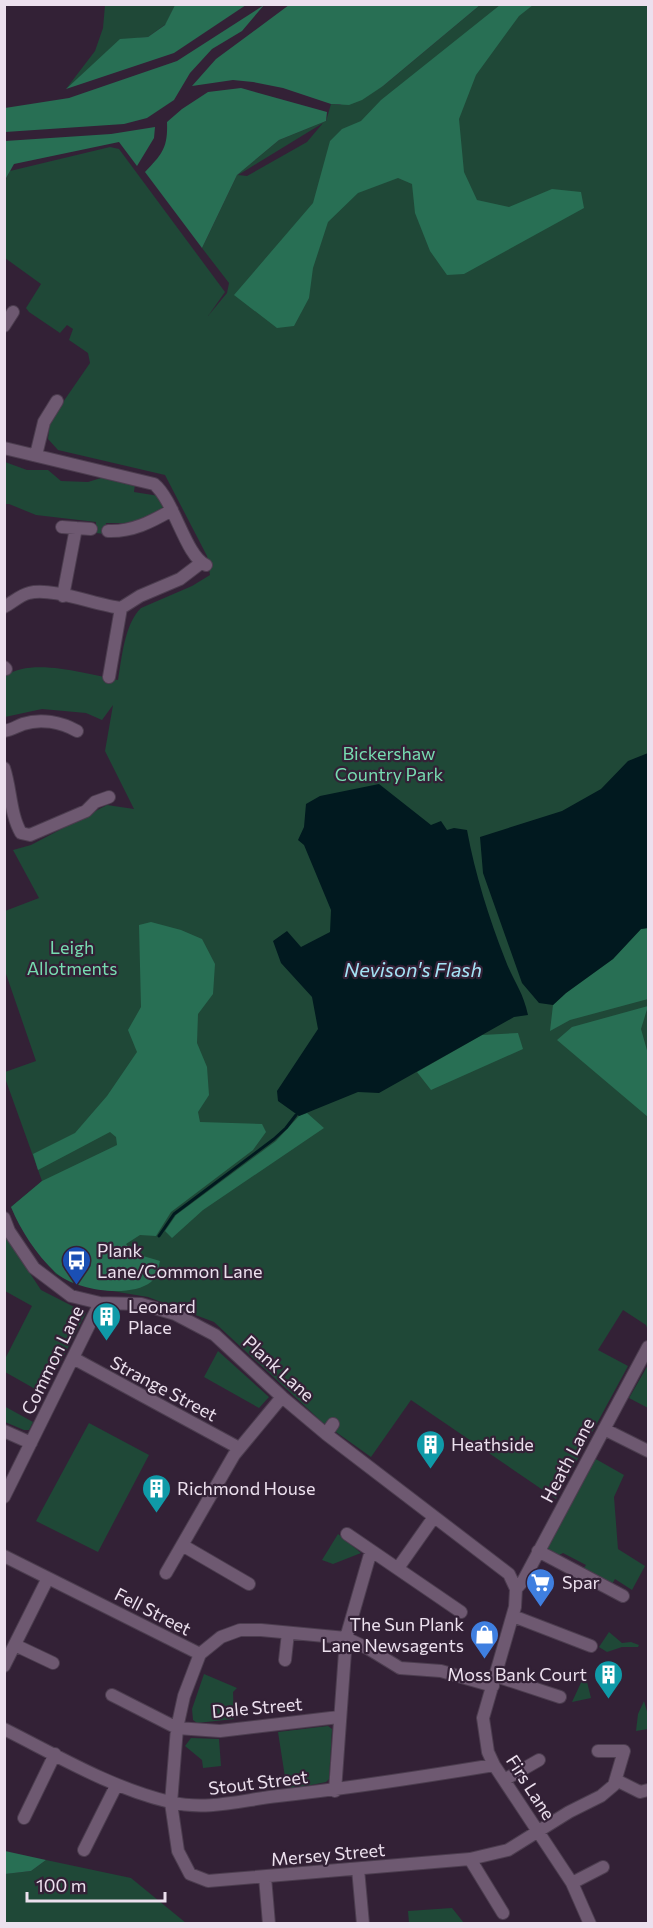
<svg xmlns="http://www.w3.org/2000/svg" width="653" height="1928" viewBox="0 0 653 1928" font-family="Commissioner,sans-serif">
  <rect width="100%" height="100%" fill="#332136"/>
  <path fill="#1f4837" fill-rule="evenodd" d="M105 5H175L166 24 148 37 120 40 66 89 95 51 103 28Z
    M480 5H648V1331L646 1325 623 1310 598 1350 628 1366 556 1499 411 1400 371 1457 322 1422 214 1322 148 1297 88 1287 71 1282 56 1274 35 1249 19 1224 11 1207 42 1181 5 1078V1072L36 1061 5 971V911L39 898 13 850 31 845 107 805 134 809 105 751 113 705 102 720 86 713 42 709 5 717V676C32 657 87 674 118 680 122 658 124 625 141 608L192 586 210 575 207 556 165 475 58 450 48 439 50 421 90 363 88 353 69 340 73 329 67 325 60 333 29 312 26 308 41 284 5 258V181L10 171 110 147 119 149 225 292 208 316 227 293 229 283 202 248 237 175 279 140 326 121 331 104 340 105 383 86ZM323 123 307 142 247 176 238 175Z
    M5 462 27 470H48L61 481 88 482 104 477 135 484 134 492 159 496 163 507C153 525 124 523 106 523L105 534 96 533V522L36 515 9 504H5Z
    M4 1234 41 1290 86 1313 44 1394 5 1372V1359L32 1306 5 1291Z
    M218 1351 269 1397 259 1408 204 1377Z
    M648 1365V1408L629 1398Z
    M4 1406 33 1422 29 1430H24L5 1422Z
    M89 1423 149 1455 98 1552 36 1521Z
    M594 1458 624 1475 614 1497 618 1549 645 1566 632 1590 615 1579 612 1584 584 1568 586 1565 563 1553 557 1556 544 1549Z
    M338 1534 361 1553 333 1564 322 1560Z
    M609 1632 622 1643 631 1642 639 1645 638 1647H622L607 1652 599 1647Z
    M204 1674 237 1688 233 1692 234 1719 197 1723 193 1720 192 1709Z
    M585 1674 591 1698 572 1702Z
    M644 1701 648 1715V1729L636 1731 638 1714Z
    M328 1726 332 1729 329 1779 326 1782 287 1790 278 1732Z
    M191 1738 219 1739 221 1766 203 1768 202 1760 185 1746Z
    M46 1860 131 1878 186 1923H5L4 1874 31 1871Z
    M452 1908 464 1923H409L408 1911Z"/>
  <path fill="#286f54" d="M175 5H246L174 53 66 89 120 39 148 37 165 25Z
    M264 5 242 31 212 49 190 73 174 100 147 118 124 124 5 132V108L69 98 177 61Z
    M289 5V4L480 5 383 86 362 100 349 105 331 104 283 88 253 82 233 80 192 86 216 59Z
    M500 5H533L519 16 476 75 459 119 464 172 477 200 509 207 552 189 581 192 584 208 464 274 447 275 430 251 415 213 412 184 398 178 358 193 328 222 313 268 309 298 294 326 277 328 234 295 313 203 330 141 342 129 361 121 381 100Z
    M241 88 327 112 326 121 279 140 237 175 202 248 145 172C162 154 168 148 167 122L182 109 208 92Z
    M155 127 154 138 137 166 119 142 14 164 5 180V141L111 134Z
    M151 922 181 930 202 939 215 964 213 994 198 1014 197 1043 207 1067 209 1095 198 1112 200 1122 262 1124 266 1132 253 1150 171 1212 156 1236 140 1235 126 1244 133 1253 160 1261C158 1269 157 1277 151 1282 129 1299 74 1290 55 1272 36 1254 21 1231 11 1207L42 1181 117 1145 116 1137 110 1132 38 1170 33 1154 75 1133 107 1096 137 1052 128 1030 141 1007 139 925Z
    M648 928V999L570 1020 550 1031 553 1005 566 993 613 959 641 929Z
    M648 1006 641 1029 648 1054V1117L557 1040 572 1027Z
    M518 1033 523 1049 431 1090 417 1072 482 1035Z
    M307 1113 324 1128 203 1210 172 1238 165 1231 176 1215 276 1141 299 1116Z
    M5 1851 46 1860 31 1871 5 1874Z"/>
  <path fill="#01191f" d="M648 753V928L641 929 613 959 566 993 553 1005 539 1003 522 983 483 873 480 837 562 811 601 789 628 761Z
    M379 784 431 825 441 821 447 830 454 828 467 830C475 874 489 918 505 959 513 981 523 991 528 1015L514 1017 379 1093 358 1092 299 1116 278 1101 277 1091 318 1029 312 997 281 963 273 941 287 931 301 947 330 932 331 910 304 845 298 840 304 827 306 804 320 796Z"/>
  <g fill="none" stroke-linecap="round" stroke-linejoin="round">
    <path stroke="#01191f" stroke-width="3" d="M159 1236 174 1214 274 1139 286 1128 296 1115"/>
    <defs>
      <path id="minor" d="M4 326 13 312
        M4 448 154 484C174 500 186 557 206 565
        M36 455 44 422 57 401
        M62 527 76 528
        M108 531C132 532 151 522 172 510
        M63 596 76 528 91 529
        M4 607C12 603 20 595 29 593 52 587 96 605 121 608
        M4 667 6 669
        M109 677 121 608 140 596 180 579 201 563
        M4 731C12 730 17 726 23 724 41 718 61 722 77 731
        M4 768C11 789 10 814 21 833L30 835 86 811 95 802 109 797
        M4 1218 9 1231 34 1268 71 1296 100 1303 141 1304 175 1314 215 1335 282 1397 326 1434 509 1574 516 1589 515 1607 483 1718 488 1752 494 1765 572 1883 590 1924
        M73 1358 239 1448
        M604 1429 648 1451
        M4 1431 31 1443
        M326 1434 333 1424
        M4 1497 100 1303
        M347 1534 461 1612
        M182 1545 249 1584
        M538 1551 623 1596
        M4 1556 200 1654
        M398 1568 434 1517
        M166 1573 234 1455 282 1397
        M516 1589 523 1581 648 1347
        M513 1616 591 1646
        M15 1645 53 1663
        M200 1654 184 1696 177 1728 171 1803 178 1851 190 1874 208 1881 470 1859 508 1850 569 1812 601 1796 614 1785 624 1751H598
        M200 1654 221 1637 240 1630H261L346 1638 369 1649 400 1668 441 1671 493 1686
        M285 1660 288 1633
        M4 1666 48 1578
        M496 1676 560 1697
        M112 1695 177 1728 220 1731 339 1717
        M4 1729C58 1756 111 1788 170 1802 207 1811 242 1800 278 1796 351 1788 422 1777 494 1765
        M504 1780 539 1760
        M616 1780 640 1792 648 1790
        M335 1791 346 1638 371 1551
        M24 1818 55 1754
        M84 1850 116 1786
        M470 1859 503 1913
        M358 1869 363 1924
        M265 1877 269 1924
        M572 1883 603 1867"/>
    </defs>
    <use href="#minor" stroke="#4c3d4f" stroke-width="14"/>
    <use href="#minor" stroke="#6e5971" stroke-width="12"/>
  </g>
  <defs>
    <symbol id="bus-pin" viewBox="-11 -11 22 30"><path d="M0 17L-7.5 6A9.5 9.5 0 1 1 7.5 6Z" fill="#1a4fb4" stroke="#332136"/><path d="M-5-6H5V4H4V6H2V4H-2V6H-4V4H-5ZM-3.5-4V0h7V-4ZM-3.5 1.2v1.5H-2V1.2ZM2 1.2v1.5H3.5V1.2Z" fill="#fff"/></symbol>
    <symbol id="building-pin" viewBox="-11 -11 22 30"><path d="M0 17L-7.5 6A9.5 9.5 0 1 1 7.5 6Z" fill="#0f9aa8" stroke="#332136"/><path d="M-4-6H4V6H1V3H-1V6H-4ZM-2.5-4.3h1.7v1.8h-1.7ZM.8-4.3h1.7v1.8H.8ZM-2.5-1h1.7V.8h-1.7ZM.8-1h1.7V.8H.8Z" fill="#fff"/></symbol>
    <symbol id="supermarket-pin" viewBox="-11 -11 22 30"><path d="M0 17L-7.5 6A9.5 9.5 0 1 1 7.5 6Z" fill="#3f7fe0" stroke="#332136"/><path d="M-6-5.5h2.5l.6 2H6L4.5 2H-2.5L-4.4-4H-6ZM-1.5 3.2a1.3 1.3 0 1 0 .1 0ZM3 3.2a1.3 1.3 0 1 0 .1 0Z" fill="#fff"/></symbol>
    <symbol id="shop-pin" viewBox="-11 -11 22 30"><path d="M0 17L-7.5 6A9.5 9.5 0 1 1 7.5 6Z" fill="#3f7fe0" stroke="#332136"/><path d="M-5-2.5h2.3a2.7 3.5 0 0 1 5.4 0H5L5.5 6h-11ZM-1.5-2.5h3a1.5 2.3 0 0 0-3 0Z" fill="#fff"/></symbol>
  </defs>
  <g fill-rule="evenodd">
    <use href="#bus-pin" x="60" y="1244" width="33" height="45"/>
    <use href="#building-pin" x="90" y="1300" width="33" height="45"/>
    <use href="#building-pin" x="414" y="1428" width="33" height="45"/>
    <use href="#building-pin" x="140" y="1472" width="33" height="45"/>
    <use href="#supermarket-pin" x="524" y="1566" width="33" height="45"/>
    <use href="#shop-pin" x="468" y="1618" width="33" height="45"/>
    <use href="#building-pin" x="592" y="1658" width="33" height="45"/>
  </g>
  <g text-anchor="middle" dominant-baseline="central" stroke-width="4.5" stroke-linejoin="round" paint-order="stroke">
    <g font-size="18" fill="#77dcb1" stroke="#332136">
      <text x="389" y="753">Bickershaw<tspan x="389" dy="21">Country Park</tspan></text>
      <text x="72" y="947">Leigh<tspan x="72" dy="21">Allotments</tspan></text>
    </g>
    <g font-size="18" fill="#ece0ee" stroke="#332136" text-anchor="start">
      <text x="97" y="1250">Plank<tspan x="97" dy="21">Lane/Common Lane</tspan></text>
      <text x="128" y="1306">Leonard<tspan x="128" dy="21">Place</tspan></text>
      <text x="451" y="1444">Heathside</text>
      <text x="177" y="1488">Richmond House</text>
      <text x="562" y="1582">Spar</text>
      <text x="464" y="1624" text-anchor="end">The Sun Plank<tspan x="464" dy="21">Lane Newsagents</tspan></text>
      <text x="587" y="1674" text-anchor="end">Moss Bank Court</text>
    </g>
    <g font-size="18" fill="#ece0ee" stroke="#332136">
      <text transform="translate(52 1360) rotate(-64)">Common Lane</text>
      <text transform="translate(279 1368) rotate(42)">Plank Lane</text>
      <text transform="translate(164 1388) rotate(28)">Strange Street</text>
      <text transform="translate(567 1460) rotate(-62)">Heath Lane</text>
      <text transform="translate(153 1611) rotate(27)">Fell Street</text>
      <text transform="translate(257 1707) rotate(-5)">Dale Street</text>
      <text transform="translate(258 1782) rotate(-7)">Stout Street</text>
      <text transform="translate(531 1787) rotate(57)">Firs Lane</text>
      <text transform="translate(328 1854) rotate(-5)">Mersey Street</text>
    </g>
    <g font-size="20" font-style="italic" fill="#a5e4f6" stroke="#332136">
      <text x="413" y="969">Nevison's Flash</text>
    </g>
  </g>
  <rect width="653" height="1928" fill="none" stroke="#ece0ee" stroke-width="12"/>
  <path d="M27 1892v9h138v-9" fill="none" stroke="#ece0ee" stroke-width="3"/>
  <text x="36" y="1892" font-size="18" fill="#ece0ee" stroke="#332136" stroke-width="4.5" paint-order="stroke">100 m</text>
</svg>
